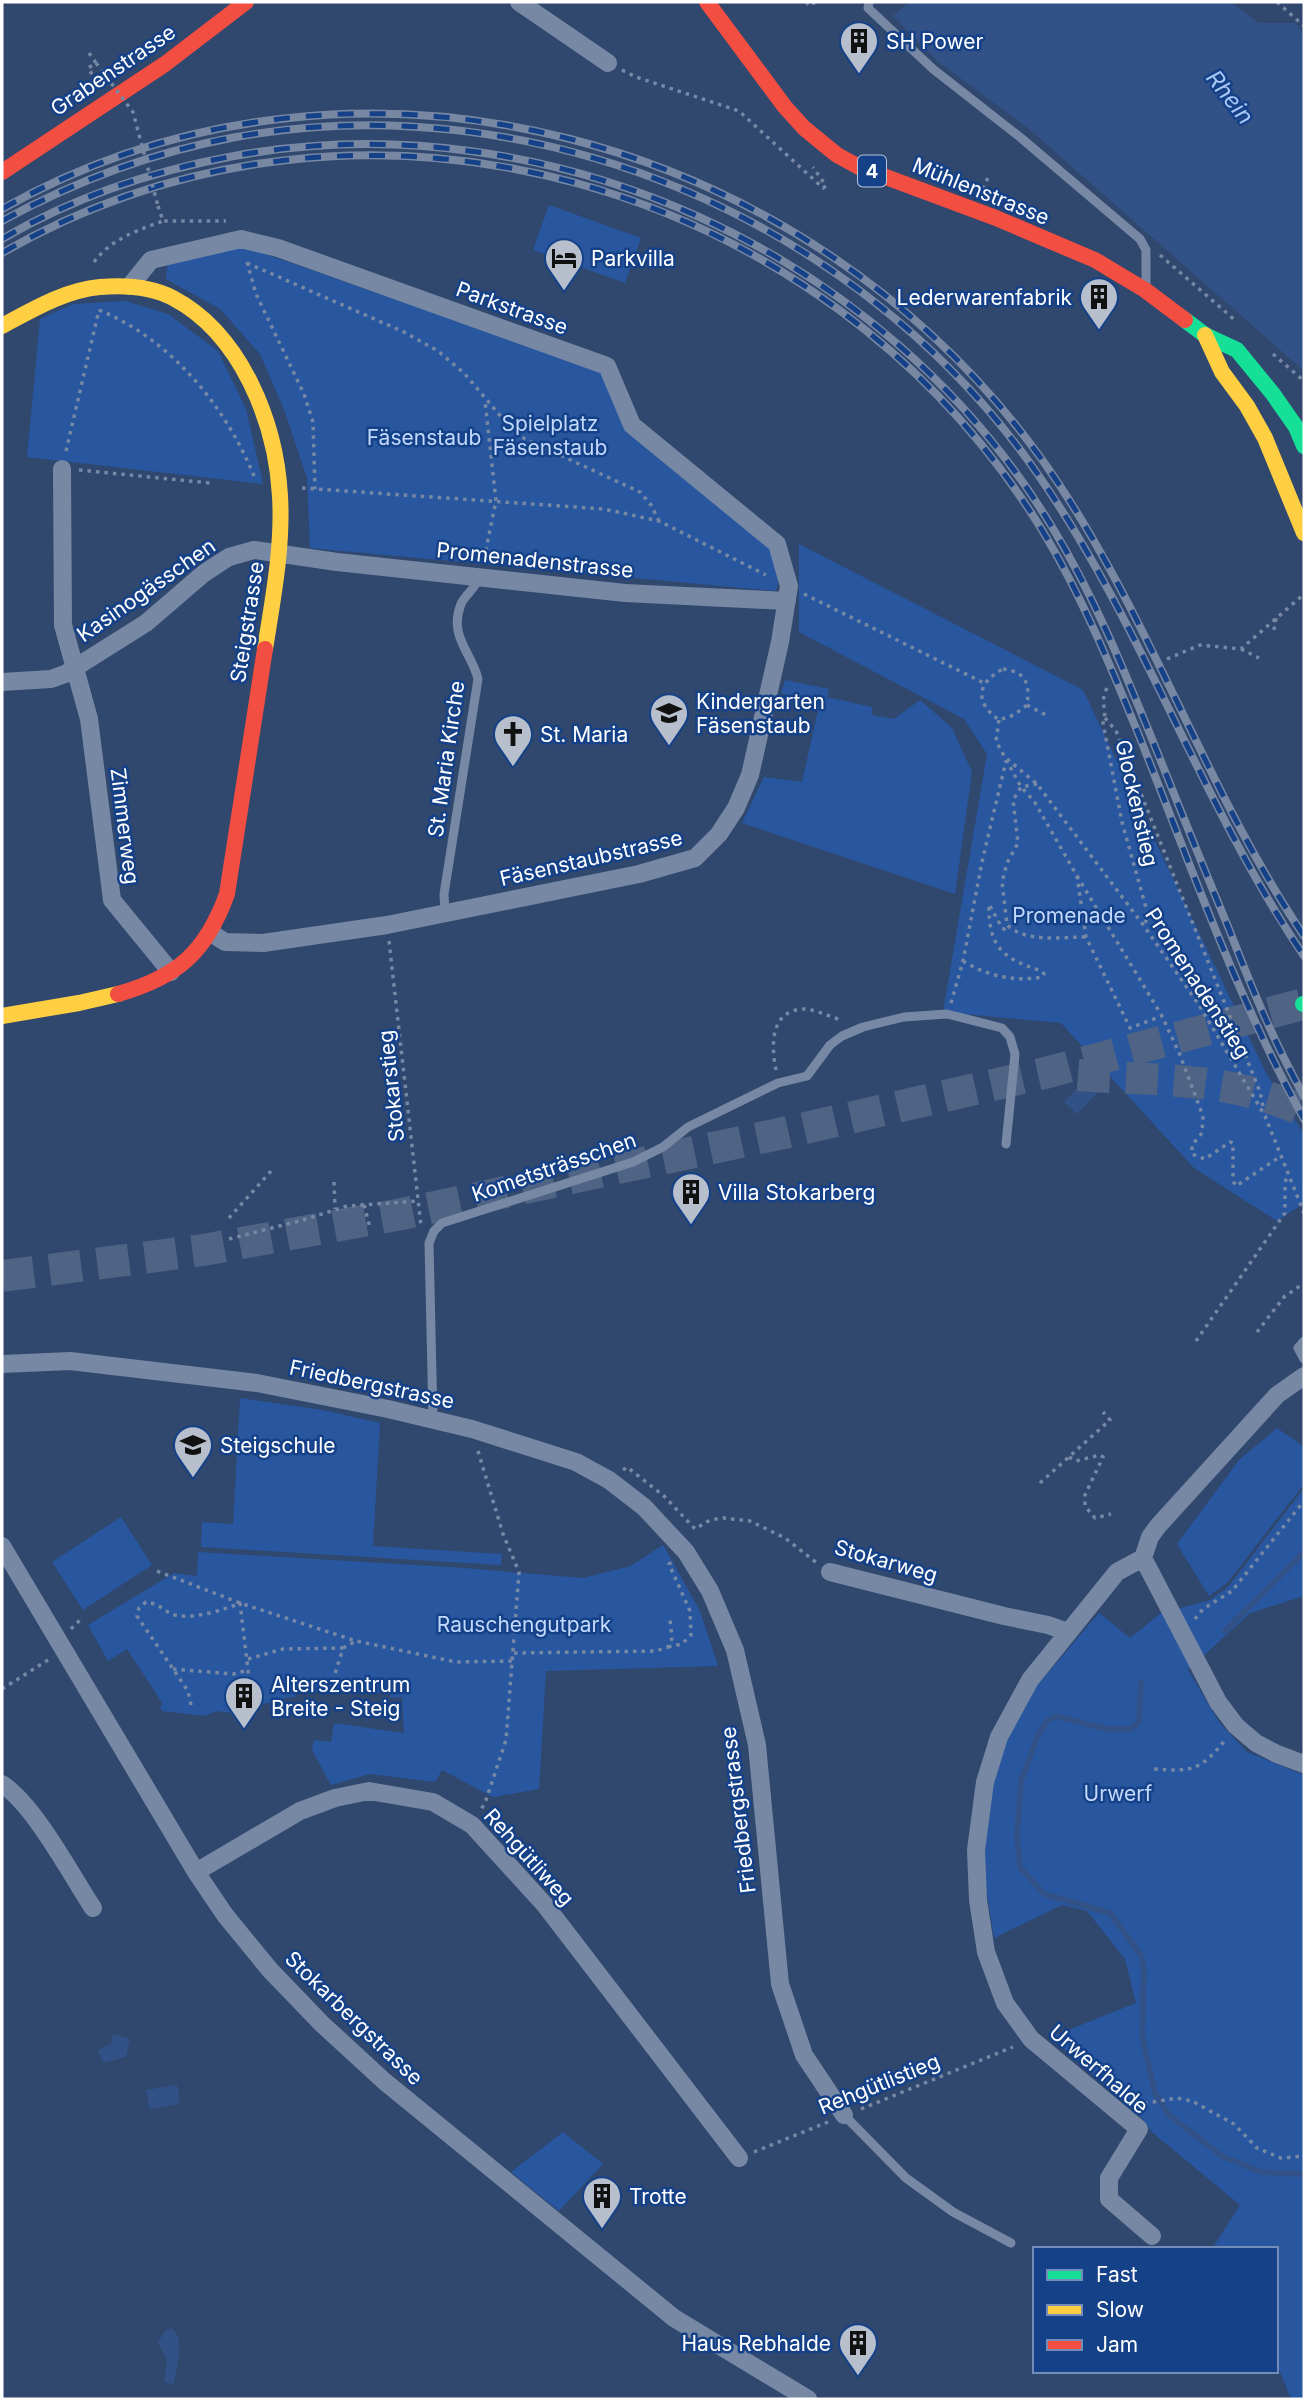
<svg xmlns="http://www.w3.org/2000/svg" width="1306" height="2401" viewBox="0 0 1306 2401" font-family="Inter,sans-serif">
  <rect width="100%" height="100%" fill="#30476e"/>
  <path fill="#2857a0" d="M549 205 641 238 625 283 533 250Z
    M245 247 601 371 627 432 775 548 781 569 776 591 310 548 307 478 285 412 260 354 220 309 166 279 168 260Z
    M125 301 168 314 218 351 246 409 263 484 27 457 40 319 73 304Z
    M799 544 1083 690 1266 1073 1304 1134V1203L1277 1221 1194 1168 1061 1023 943 1012 987 754 964 719 799 632Z
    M785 680 829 689 827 697 872 707V715L894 719 920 700 952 728 972 772 955 894 742 823 764 777 802 782 819 706 781 693Z
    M240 1398 322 1410 380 1423 373 1546 502 1554 501 1565 201 1547 202 1522 233 1524Z
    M1277 1428 1304 1447V1484L1227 1583 1209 1596 1177 1544 1239 1460Z
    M1304 1488V1596L1250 1613 1188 1670 1219 1722 1247 1752 1304 1775V2399H1291L1276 2362V2249H1212L1240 2205 1153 2133 1139 2115 1051 2037 1136 2003 1125 1959 1087 1911 1062 1905 994 1938 984 1875 986 1810 1006 1742 1035 1688 1099 1613 1130 1638 1161 1613 1210 1600 1228 1587Z
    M121 1517 152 1565 83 1610 52 1562Z
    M663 1545 700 1611 718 1666 546 1671 539 1789 493 1797 442 1770 435 1782 370 1774 331 1785 312 1750 314 1740 331 1742 334 1723 404 1733 402 1697 390 1698V1693L355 1691 354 1688H318V1691L296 1694 295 1697 284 1698 283 1700 257 1705V1709L240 1714 216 1711 205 1716 162 1711 160 1707 163 1704 127 1649 108 1661 88 1625 174 1573 197 1576 198 1552 464 1568 583 1578 631 1566Z
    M563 2132 603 2164 559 2211 511 2172Z"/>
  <path fill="#325287" d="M910 2H1231L1259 23H1296L1304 35V371L1028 128 937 61 893 16Z
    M1093 1072 1106 1084 1077 1114 1064 1102Z
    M113 2034 130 2039 126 2057 103 2063 98 2050 111 2044Z
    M177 2085 180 2104 149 2109 146 2090Z
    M172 2328C186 2340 176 2369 174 2384L164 2382 167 2359 158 2343 165 2330Z"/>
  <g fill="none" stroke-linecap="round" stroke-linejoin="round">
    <path stroke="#325287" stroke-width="6" d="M1225 1631 1304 1552
      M1141 1682 1139 1722 1130 1729H1106L1056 1716 1047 1721 1038 1735 1021 1781 1017 1836 1020 1867 1044 1894 1110 1913 1142 1957 1144 1972 1142 2036 1155 2093 1169 2115 1222 2156 1261 2172 1304 2174"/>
    <path stroke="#4f6384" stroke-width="32" stroke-dasharray="32 16" stroke-linecap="butt" d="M1078 1075C1159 1081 1227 1076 1304 1111
      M2 1276 203 1250 402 1214 788 1132 1045 1073 1303 1004"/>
    <path stroke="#7788a4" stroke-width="3.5" stroke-dasharray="3.5 5" stroke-linecap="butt" d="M806 2 810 6 815 2
      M1277 2 1304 26
      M89 53 96 63 88 68 97 82
      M622 70 636 77 739 111 823 188 826 186 813 167
      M983 189 989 175
      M158 206 163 221H226
      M1160 255 1236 321
      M94 262C111 239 138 230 163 221
      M247 262 256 294 304 394 313 422 315 489
      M247 263 404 332 438 351 464 373 508 425 525 439 640 492 651 505 659 521
      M99 310C170 339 225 405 254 476
      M1273 354 1304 381
      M66 451 99 310
      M79 470 210 483
      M302 488 604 509 659 521 766 575
      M484 559 496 501 485 401
      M804 594 984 683
      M1274 630 1276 618
      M1241 649 1259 658
      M1167 659 1200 645 1241 649 1303 595
      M1003 669C1026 672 1030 683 1027 705L1014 715 999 720C974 702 977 683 1003 669Z
      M1107 688C1099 703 1108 710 1103 723L1122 822 1148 915 1144 926
      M1027 705 1046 715
      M1105 718 1116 731 1260 1092 1264 1111
      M999 720 996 741 1021 787 1034 801 1077 876 1086 937 1130 1028 1162 1016
      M1007 759 1037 784 1144 926 1199 1005 1265 1116 1304 1213
      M1037 784 1021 787 1013 800 1018 843 1007 863 1002 882 1007 925C1027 943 1060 937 1086 937
      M1077 876 1162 1016 1180 1055 1203 1116 1202 1133 1192 1145V1154L1205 1159 1230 1142 1233 1143V1181L1236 1186 1281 1156
      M389 941 421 1226
      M963 961C987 976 1014 982 1042 977L1044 974 1042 971C1003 959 988 947 989 904L1002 928 1006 930 1007 926
      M951 1003 963 961 982 862 1006 761
      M776 1070C771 1045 770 1011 803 1009 815 1009 830 1017 841 1020
      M334 1182 335 1209
      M364 1205 370 1228
      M229 1218 272 1170
      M229 1239 303 1220 347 1206 418 1201
      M1257 1332 1284 1297 1304 1283
      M1196 1341 1285 1213V1184L1287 1174
      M478 1451 503 1534 519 1572 506 1740 486 1800 481 1810
      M1069 1457 1076 1461 1100 1455 1103 1457 1085 1495V1506L1095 1518 1111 1514
      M623 1470 627 1467 664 1496 695 1529 710 1520 723 1518 750 1521 785 1538 817 1563
      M1040 1483 1110 1420 1103 1412
      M157 1571 240 1603 356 1641 456 1662 513 1661
      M1195 1619 1203 1609 1232 1591 1304 1501
      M71 1629 82 1618
      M668 1647 682 1644 691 1635 690 1611 669 1564 672 1562
      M343 1648 356 1641
      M514 1653 656 1651 668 1647 672 1638 670 1620
      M248 1659 283 1649 343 1648 331 1687
      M173 1669 233 1674 248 1670
      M2 1689 48 1660
      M191 1705 188 1691 137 1616 139 1608 146 1602C160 1604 161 1609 172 1614 188 1621 224 1610 240 1603L248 1670 250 1711
      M1154 1769C1193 1772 1201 1770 1226 1739
      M1136 2101 1147 2103 1177 2098 1192 2101 1234 2124 1257 2148 1281 2158 1304 2156
      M861 2109 1013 2047
      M754 2152 828 2122"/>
    <path stroke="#7788a4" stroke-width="9" d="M869 2 868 8 933 69 1021 138 1140 239 1146 250V285
      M445 914 444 894 478 679C472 653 448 636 461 604 466 593 475 590 479 577
      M1304 1341 1298 1348 1304 1359
      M433 1419 429 1243 434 1231 442 1223 633 1162 663 1147 688 1127 778 1083 807 1076 830 1045 842 1036 863 1027 904 1017 947 1014 1002 1028 1010 1037 1015 1054 1006 1144
      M844 2115 906 2178 953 2212 1011 2243"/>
    <path stroke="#7788a4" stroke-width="18" d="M519 2 608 63
      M130 286 151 260 241 239 278 248 607 366 632 425 777 544 789 586 780 642 750 775 736 808 719 834 695 858 639 874 387 925 263 943 225 942 211 933
      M62 469 63 625 89 719 112 900 171 972
      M2 682 51 679 65 674 146 623 203 574 218 564 229 557 254 550 337 562 625 593 787 601
      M2 1364 70 1361 257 1383 388 1409 472 1429 576 1462 609 1480 644 1507 686 1552 710 1591 735 1650 757 1745 780 1984 804 2055 844 2115
      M1304 1376 1277 1395 1158 1526 1150 1537 1143 1558 1218 1702 1236 1726 1256 1743 1277 1754 1304 1764
      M2 1546 196 1872 225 1915 270 1970 321 2023 384 2081 674 2318 808 2399
      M1143 1558 1117 1572 1030 1680 999 1737 985 1782 976 1850 978 1900 986 1952 1005 2003 1031 2039 1139 2129 1109 2178V2199L1152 2236
      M830 1572 1004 1616 1048 1625 1068 1632
      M2 1784C35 1806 70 1873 93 1908
      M196 1872 300 1811 335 1798 369 1791 433 1802 472 1825 545 1905 739 2158"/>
    <path stroke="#16e098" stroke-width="16" d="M1185 320 1205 335 1237 350 1273 394 1296 427 1304 446
      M1303 1004H1304"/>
    <path stroke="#ffcf43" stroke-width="16" d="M2 326C32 310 65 290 100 287 124 285 152 287 173 298 241 334 276 422 280 496 283 547 273 598 265 649
      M1205 335 1222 372 1247 406 1265 438 1304 533
      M2 1016 79 1003 118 994"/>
    <path stroke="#f24e42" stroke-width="16" d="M707 2 785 107 804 128 837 155 859 167 996 218 1095 260 1145 290 1185 320
      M2 172 165 64 246 2
      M118 994C178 977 206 952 227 894L265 649"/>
    <defs>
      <path id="rail" d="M2 209C357 10 810 136 1043 461 1148 609 1203 786 1304 936
        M2 221C75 181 154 152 236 137 536 83 856 219 1032 466 1141 619 1199 801 1304 956
        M2 239C74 197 152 171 234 156 550 99 886 252 1052 527 1092 592 1121 663 1150 734 1176 799 1202 864 1229 929 1251 986 1274 1043 1304 1096
        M2 253C361 47 827 180 1042 530 1082 596 1111 667 1140 738 1191 866 1237 998 1304 1119"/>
    </defs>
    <use href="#rail" stroke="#7888a3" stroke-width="8"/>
    <use href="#rail" stroke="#154189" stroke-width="5" stroke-dasharray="16" stroke-linecap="butt"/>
    <path stroke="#7788a4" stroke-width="3.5" stroke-dasharray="3.5 5" stroke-linecap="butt" d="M96 63 133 112 158 206"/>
  </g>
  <defs>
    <symbol id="building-pin" viewBox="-11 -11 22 30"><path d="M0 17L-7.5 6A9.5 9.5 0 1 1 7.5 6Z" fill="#b7bfcc" stroke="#154189"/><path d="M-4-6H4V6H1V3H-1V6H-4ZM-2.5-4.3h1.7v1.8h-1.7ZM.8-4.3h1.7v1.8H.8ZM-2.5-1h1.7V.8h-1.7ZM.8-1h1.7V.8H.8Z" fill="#111"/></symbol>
    <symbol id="hotel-pin" viewBox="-11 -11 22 30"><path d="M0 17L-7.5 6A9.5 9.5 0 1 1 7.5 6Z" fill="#b7bfcc" stroke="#154189"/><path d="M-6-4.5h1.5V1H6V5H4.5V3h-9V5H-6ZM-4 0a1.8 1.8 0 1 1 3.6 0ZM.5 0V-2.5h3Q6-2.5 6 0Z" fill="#111"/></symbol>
    <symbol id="school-pin" viewBox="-11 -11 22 30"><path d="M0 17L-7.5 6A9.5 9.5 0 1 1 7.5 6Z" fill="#b7bfcc" stroke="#154189"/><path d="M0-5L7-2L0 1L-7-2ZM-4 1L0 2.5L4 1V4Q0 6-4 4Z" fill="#111"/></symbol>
    <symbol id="church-pin" viewBox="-11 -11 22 30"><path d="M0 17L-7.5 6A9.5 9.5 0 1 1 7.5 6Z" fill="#b7bfcc" stroke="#154189"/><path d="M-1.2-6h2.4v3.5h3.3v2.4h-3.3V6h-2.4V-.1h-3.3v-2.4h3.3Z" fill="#111"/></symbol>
  </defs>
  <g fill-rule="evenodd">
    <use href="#building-pin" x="837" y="19" width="44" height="60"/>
    <use href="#hotel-pin" x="542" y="236" width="44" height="60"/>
    <use href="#building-pin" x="1077" y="275" width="44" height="60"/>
    <use href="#school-pin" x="647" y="691" width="44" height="60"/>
    <use href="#church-pin" x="491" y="712" width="44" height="60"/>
    <use href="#building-pin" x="669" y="1170" width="44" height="60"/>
    <use href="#school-pin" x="171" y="1423" width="44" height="60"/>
    <use href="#building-pin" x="222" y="1674" width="44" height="60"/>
    <use href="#building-pin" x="580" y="2174" width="44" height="60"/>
    <use href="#building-pin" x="836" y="2321" width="44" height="60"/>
  </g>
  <g text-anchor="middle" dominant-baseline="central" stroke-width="5" stroke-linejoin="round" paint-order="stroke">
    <rect fill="#154189" stroke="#b9c6dc" stroke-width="2" x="858" y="155.5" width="28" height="31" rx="5"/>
    <g font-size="19" font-weight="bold" fill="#fff">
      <text x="872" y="171">4</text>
    </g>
    <g font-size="21" fill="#fff" stroke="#154189" text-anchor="start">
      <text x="886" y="41">SH Power</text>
      <text x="591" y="258">Parkvilla</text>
      <text x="1072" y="297" text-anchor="end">Lederwarenfabrik</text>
      <text x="696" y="701">Kindergarten<tspan x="696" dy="24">Fäsenstaub</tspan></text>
      <text x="540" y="734">St. Maria</text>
      <text x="718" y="1192">Villa Stokarberg</text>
      <text x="220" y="1445">Steigschule</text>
      <text x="271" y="1684">Alterszentrum<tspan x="271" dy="24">Breite - Steig</tspan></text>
      <text x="629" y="2196">Trotte</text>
      <text x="831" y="2343" text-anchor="end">Haus Rebhalde</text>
    </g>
    <g font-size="21" fill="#fff" stroke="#154189">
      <text transform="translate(113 70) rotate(-34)">Grabenstrasse</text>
      <text transform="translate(981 191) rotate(22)">Mühlenstrasse</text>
      <text transform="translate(512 308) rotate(20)">Parkstrasse</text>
      <text transform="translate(535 560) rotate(6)">Promenadenstrasse</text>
      <text transform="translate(146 590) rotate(-35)">Kasinogässchen</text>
      <text transform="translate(247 622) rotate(-81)">Steigstrasse</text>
      <text transform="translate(446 759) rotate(-82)">St. Maria Kirche</text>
      <text transform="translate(1137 803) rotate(77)">Glockenstieg</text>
      <text transform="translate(125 826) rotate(83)">Zimmerweg</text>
      <text transform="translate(591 858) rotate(-13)">Fäsenstaubstrasse</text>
      <text transform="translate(1198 983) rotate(57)">Promenadenstieg</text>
      <text transform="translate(391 1086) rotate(-96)">Stokarstieg</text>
      <text transform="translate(554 1167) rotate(-19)">Kometsträsschen</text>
      <text transform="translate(372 1384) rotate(12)">Friedbergstrasse</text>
      <text transform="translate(886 1561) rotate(16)">Stokarweg</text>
      <text transform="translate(738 1810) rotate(-97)">Friedbergstrasse</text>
      <text transform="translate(529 1857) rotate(48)">Rehgütliweg</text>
      <text transform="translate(354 2018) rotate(44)">Stokarbergstrasse</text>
      <text transform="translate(1099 2069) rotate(41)">Urwerfhalde</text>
      <text transform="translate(879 2084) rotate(-22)">Rehgütlistieg</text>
    </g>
    <g font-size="21" fill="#c2d9fb" stroke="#154189">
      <text x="550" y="423">Spielplatz<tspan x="550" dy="24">Fäsenstaub</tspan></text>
      <text x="424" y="437">Fäsenstaub</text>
      <text x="1069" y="915">Promenade</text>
      <text x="524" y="1624">Rauschengutpark</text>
      <text x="1118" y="1793">Urwerf</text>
    </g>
    <g font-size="23" font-style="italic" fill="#a8c7f6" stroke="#154189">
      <text transform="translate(1230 97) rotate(52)">Rhein</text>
    </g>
  </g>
  <rect width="1306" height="2401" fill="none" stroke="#ffffff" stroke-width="7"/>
  <rect x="1033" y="2247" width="245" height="126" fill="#154189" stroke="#738db8" stroke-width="2"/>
  <rect x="1047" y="2270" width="35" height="10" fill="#16e098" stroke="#738db8" stroke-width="2"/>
  <text x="1096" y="2282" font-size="21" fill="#ffffff">Fast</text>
  <rect x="1047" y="2305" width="35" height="10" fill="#ffcf43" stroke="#738db8" stroke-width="2"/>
  <text x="1096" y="2317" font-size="21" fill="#ffffff">Slow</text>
  <rect x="1047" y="2340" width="35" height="10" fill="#f24e42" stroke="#738db8" stroke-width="2"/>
  <text x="1096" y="2352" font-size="21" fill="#ffffff">Jam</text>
</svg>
